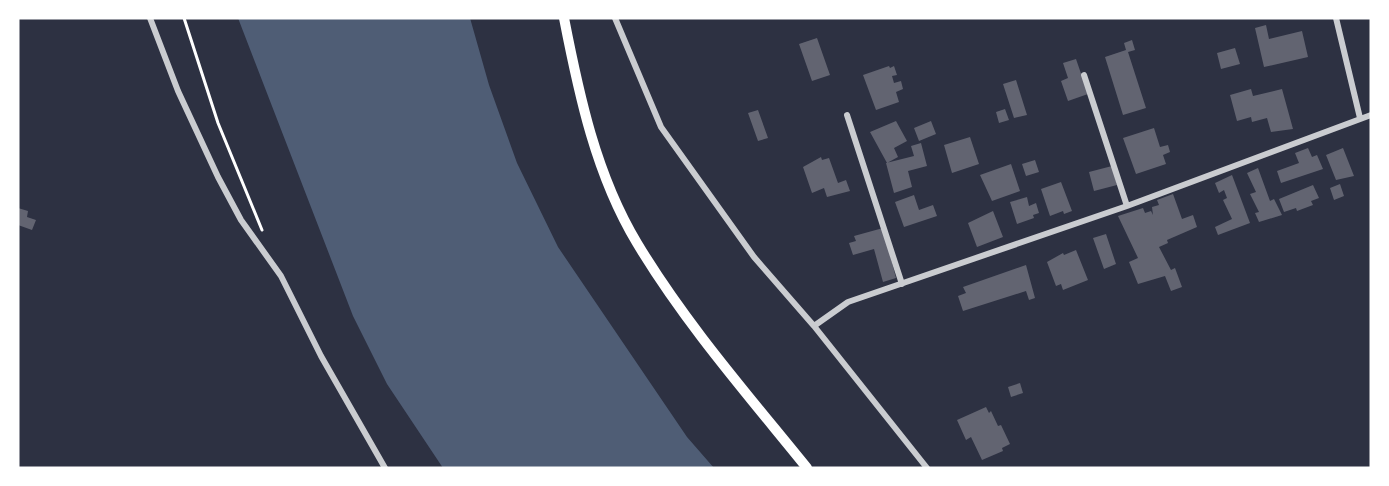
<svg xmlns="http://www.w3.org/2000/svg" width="1389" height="486" viewBox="0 0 1389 486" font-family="Inter,sans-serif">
  <rect width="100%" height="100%" fill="#2d3142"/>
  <path fill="#4f5d75" d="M238 18H470L489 85 517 163 558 247 687 437 714 468H443L387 384 353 316Z"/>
  <path fill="#626471" d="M1266 25 1269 39 1302 31 1308 57 1264 67 1255 28Z
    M817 38 830 75 812 81 799 44Z
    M1132 40 1135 50 1128 52 1146 108 1123 115 1105 57 1126 50 1124 43Z
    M1235 48 1240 64 1221 69 1217 53Z
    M1076 59 1088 94 1068 101 1061 81 1068 78 1063 63Z
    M889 66 890 68 894 66 897 75 892 76 894 83 901 81 903 89 896 92 899 102 876 110 863 75Z
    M1016 80 1027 115 1014 118 1003 84Z
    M1251 89 1253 96 1282 89 1293 129 1271 132 1267 118 1252 122 1251 117 1237 121 1230 95Z
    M1005 109 1009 120 999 123 996 112Z
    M758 110 768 138 758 141 748 113Z
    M896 121 907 141 894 148 898 157 887 163 870 132Z
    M931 121 936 134 919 141 914 128Z
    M1154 128 1160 147 1168 145 1170 152 1163 155 1166 164 1136 174 1123 138Z
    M970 137 979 164 952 173 944 145Z
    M921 143 927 166 908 171 912 187 894 193 886 163 914 156 911 146Z
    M1308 148 1312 157 1317 155 1323 169 1281 183 1277 171 1299 163 1295 153Z
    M1343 148 1354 176 1336 180 1326 155Z
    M821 157 822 160 829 158 838 183 846 180 850 191 827 197 824 188 812 193 803 167Z
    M1035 160 1039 172 1026 176 1022 164Z
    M1011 164 1020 191 992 201 980 175Z
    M1112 166 1117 185 1094 191 1089 172Z
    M1258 168 1270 201 1274 199 1282 215 1259 222 1255 213 1259 212 1250 194 1256 192 1247 173Z
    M1232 175 1250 223 1218 235 1215 227 1232 219 1223 200 1227 198 1224 190 1219 193 1215 183Z
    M1061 182 1072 211 1064 214 1063 211 1050 216 1041 189Z
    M1340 184 1344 196 1334 200 1330 188Z
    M1313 185 1319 198 1311 201 1313 205 1297 211 1296 208 1284 212 1279 199Z
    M1173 194 1182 219 1193 215 1197 227 1167 240 1168 243 1159 247 1171 270 1175 268 1182 287 1171 291 1165 276 1138 284 1129 262 1138 258 1118 216 1143 208 1145 213 1151 211 1153 215 1152 207 1159 205 1157 200Z
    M914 195 919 210 933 205 937 216 904 227 895 202Z
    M1027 197 1029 206 1036 203 1039 213 1033 215 1034 218 1017 224 1010 202Z
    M18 208 28 211 27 217 36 220 32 230 18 225Z
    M993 211 1003 237 977 247 968 223Z
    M883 228 896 278 883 282 874 249 853 255 849 243 856 241 854 236Z
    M1106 234 1116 264 1104 269 1093 238Z
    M1076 250 1088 280 1063 290 1061 284 1056 286 1047 262 1063 253 1064 255Z
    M1026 265 1035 298 1029 300 1026 291 963 311 958 296 966 293 963 287Z
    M1020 383 1023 393 1011 397 1008 387Z
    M986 407 989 413 991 411 998 426 1001 425 1010 444 1002 448 1003 451 982 460 971 437 966 440 957 420Z"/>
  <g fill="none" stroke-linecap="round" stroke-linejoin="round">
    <path stroke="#fff" stroke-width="3" d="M184 18 218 123 262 230"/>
    <path stroke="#caccd0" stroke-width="6" d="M150 18 178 91 218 177 241 220 281 276 321 356 385 468
      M615 18 661 127 754 257 814 326 927 468
      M1336 18 1360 118
      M1084 75 1127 206
      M847 115 902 284
      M814 326 848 302 1127 206 1371 115"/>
    <path stroke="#fff" stroke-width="10" d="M564 18C579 95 596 175 637 243 685 323 748 395 807 468"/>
  </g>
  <rect width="1389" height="486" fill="none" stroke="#ffffff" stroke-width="39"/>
</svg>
